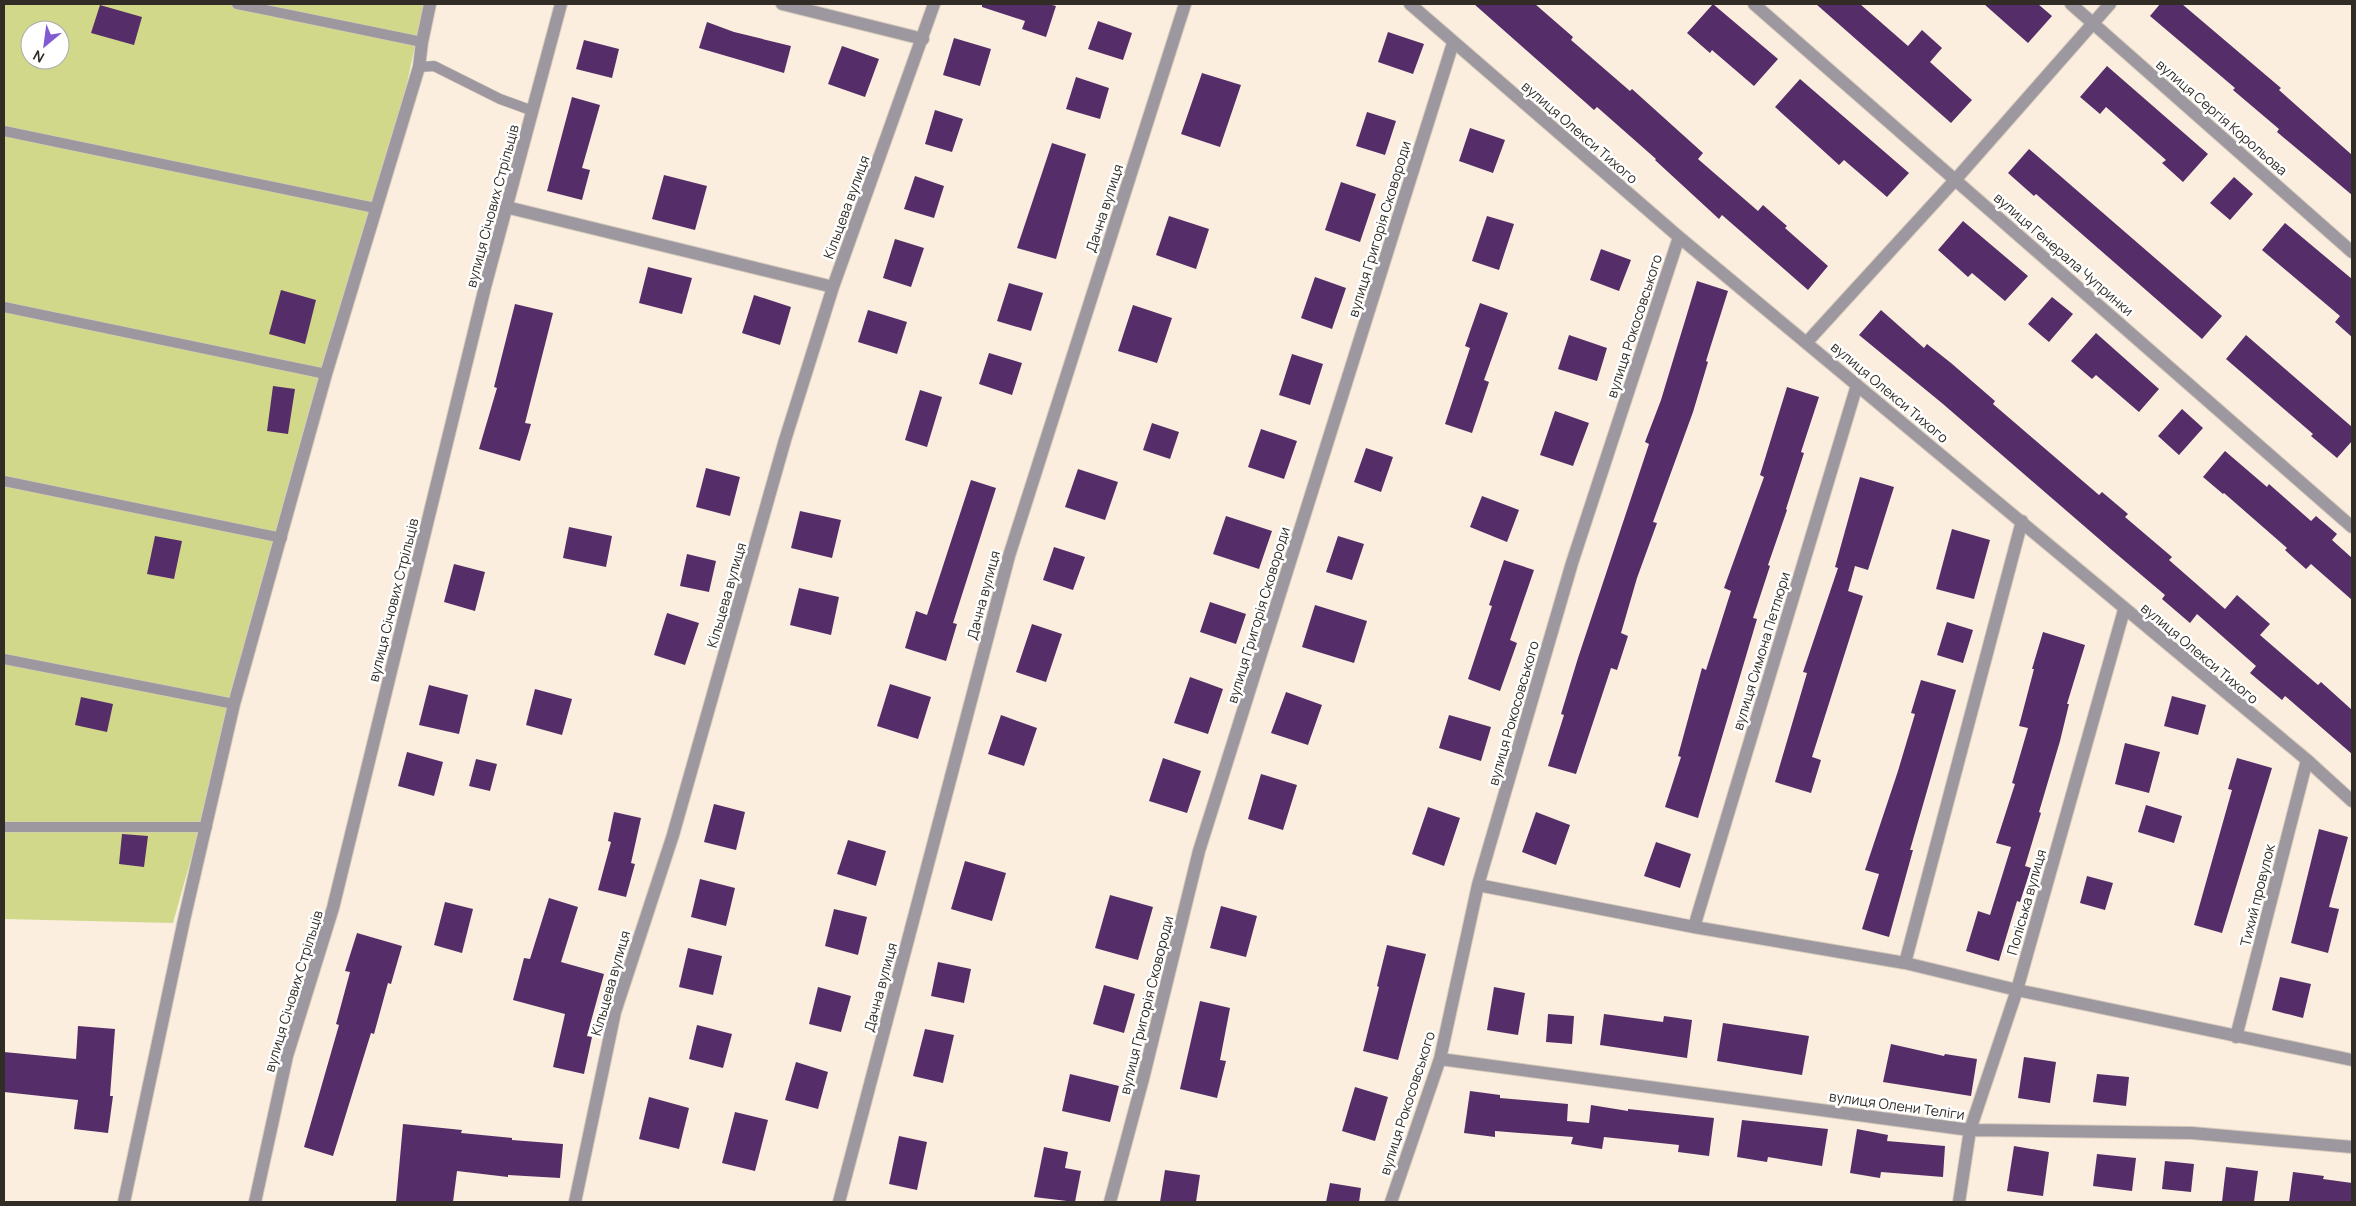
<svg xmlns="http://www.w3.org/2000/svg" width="2356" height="1206" viewBox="0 0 2356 1206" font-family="Manrope,sans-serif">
  <rect width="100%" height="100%" fill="#fbeede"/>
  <path fill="#d1d88a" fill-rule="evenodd" d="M4 4H424L400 115 173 923 4 919ZM30 30H60V60H30Z"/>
  <path fill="#552e69" d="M982 4H1048L1056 6 1046 37 1022 29 1025 21 982 7Z
    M1474 4H1535L1573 37 1571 40 1630 91 1632 89 1703 153 1698 159 1758 211 1763 205 1787 226 1785 228 1828 266 1808 290 1722 215 1719 219 1655 160 1656 159 1597 107 1594 110Z
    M1713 4 1778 59 1754 86 1712 50 1710 53 1687 33Z
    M1816 4H1860L1908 46 1922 30 1942 48 1930 62 1972 100 1951 123Z
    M1984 4H2038L2052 16 2028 43Z
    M2160 4H2182L2281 88 2279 90 2352 155V195L2277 132 2279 129 2233 90 2235 88 2150 16Z
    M100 5 142 17 134 45 91 33Z
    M1098 21 1132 33 1123 60 1088 49Z
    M707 22 734 32 791 46 784 73 699 48Z
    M1388 32 1424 44 1413 74 1378 62Z
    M954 38 991 49 980 86 943 75Z
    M584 40 619 49 612 78 576 69Z
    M842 46 879 59 865 97 828 84Z
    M2107 66 2208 154 2183 182 2162 163 2166 160 2106 107 2100 114 2080 97Z
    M1202 73 1241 85 1220 147 1181 134Z
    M1076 77 1109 88 1100 119 1066 109Z
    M1800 79 1909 173 1887 197 1844 160 1839 165 1775 107Z
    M572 97 600 105 582 168 590 170 582 200 547 191Z
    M935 110 963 119 952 152 925 144Z
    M1367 112 1396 121 1385 155 1356 146Z
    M1470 128 1505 140 1493 173 1459 161Z
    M1052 143 1086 154 1056 259 1017 248Z
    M2029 149 2222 316 2202 339 2036 194 2034 196 2008 173Z
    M664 175 707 186 695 230 652 219Z
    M915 176 944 186 934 218 904 209Z
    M2234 177 2253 194 2230 220 2210 203Z
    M1341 182 1376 194 1360 242 1325 230Z
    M1169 216 1209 229 1196 269 1156 255Z
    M1487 216 1514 224 1499 270 1472 261Z
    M1963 221 2028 276 2005 301 1972 273 1968 277 1938 250Z
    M2285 223 2352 279V337L2335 322 2340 316 2262 250Z
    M895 239 924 248 911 287 883 278Z
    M1601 249 1631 260 1619 291 1590 280Z
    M648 267 692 278 682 314 639 303Z
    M1315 277 1346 288 1332 329 1301 318Z
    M1697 281 1728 291 1706 361 1708 362 1693 412 1653 522 1657 523 1637 578 1621 633 1628 636 1617 670 1611 668 1576 774 1548 766 1564 715 1561 714 1578 658 1649 444 1645 442 1661 400Z
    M1009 283 1043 293 1031 331 997 321Z
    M281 290 316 300 305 344 269 334Z
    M754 295 791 307 780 345 742 333Z
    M2052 297 2073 314 2049 342 2028 324Z
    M1480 303 1508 313 1484 380 1489 382 1472 433 1445 424 1470 348 1465 346Z
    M515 304 553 313 525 423 531 424 520 461 479 449 497 388 494 387Z
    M1133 305 1172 318 1157 363 1118 351Z
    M868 310 907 322 897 354 858 342Z
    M1881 310 1924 348 1927 344 1951 363 1995 401 1993 404 2099 495 2102 492 2128 514 2125 517 2172 557 2169 560 2225 609 2237 595 2270 624 2260 635 2318 685 2321 682 2352 710V754L2285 696 2282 700 2250 673 2256 666 2197 614 2190 623 2162 599 2165 595 2113 551 1943 404 1859 335Z
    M2096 333 2159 389 2139 412 2096 375 2092 379 2071 361Z
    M1569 335 1607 348 1597 381 1558 369Z
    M2246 335 2352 427V441L2337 458 2311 436 2313 434 2226 359Z
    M989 353 1022 363 1012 395 979 384Z
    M1292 354 1323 364 1310 405 1279 395Z
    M273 386 295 389 288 434 267 431Z
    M1787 387 1819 397 1801 452 1804 453 1786 509 1787 510 1768 565 1770 566 1753 618 1757 619 1698 818 1665 807 1681 757 1678 756 1702 668 1706 670 1731 591 1724 588 1764 477 1760 475Z
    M920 390 942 397 927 447 905 440Z
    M2182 409 2203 428 2179 455 2158 436Z
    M1555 411 1589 423 1573 466 1540 455Z
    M1152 423 1179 432 1170 459 1143 450Z
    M1261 429 1297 441 1284 479 1248 467Z
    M1366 448 1393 457 1381 492 1354 482Z
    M2225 451 2267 487 2269 484 2311 521 2316 516 2337 534 2332 540 2352 558V600L2311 564 2306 569 2285 550 2287 548 2224 493 2223 494 2203 477Z
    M706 468 740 477 730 516 696 507Z
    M1078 469 1118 482 1105 520 1065 507Z
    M1860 477 1894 487 1868 570 1855 566 1848 591 1863 596 1812 757 1821 760 1811 793 1775 782 1807 673 1803 672 1838 568 1835 567Z
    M971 480 996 488 953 623 957 624 946 661 905 648 916 611 927 615Z
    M1482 496 1519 510 1507 542 1470 527Z
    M800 511 841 520 832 558 791 548Z
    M1226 516 1272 531 1259 569 1213 554Z
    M569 527 612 536 606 567 563 558Z
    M1952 529 1990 540 1974 599 1936 589Z
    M155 536 182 541 174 579 147 574Z
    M1338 536 1364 544 1352 580 1326 572Z
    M1054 547 1085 557 1073 590 1043 580Z
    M687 554 716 561 709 592 680 586Z
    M1504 560 1534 570 1510 640 1517 643 1500 691 1468 679 1492 606 1489 605Z
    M454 564 485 572 475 611 444 602Z
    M799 588 839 597 831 635 790 625Z
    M1210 602 1246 614 1236 644 1200 632Z
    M1315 605 1367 621 1354 663 1302 647Z
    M667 613 699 623 685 665 654 655Z
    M1947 622 1973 630 1963 663 1937 655Z
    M1032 624 1062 634 1046 682 1016 672Z
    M2043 632 2085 645 2067 704H2069L2060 741 2039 812 2041 813 2025 866 2031 868 2020 902 2017 901 1999 961 1966 951 1978 911 1990 915 2011 847 1996 843 2015 784 2012 783 2028 728 2019 726 2034 669H2032Z
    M1190 677 1223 689 1208 734 1174 723Z
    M1921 680 1956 690 1910 850H1913L1889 937 1862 929 1879 874 1865 870 1898 771 1915 714 1911 713Z
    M890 684 931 697 918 739 877 726Z
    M429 685 468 695 459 734 419 725Z
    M535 689 572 699 562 735 526 725Z
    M1286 692 1322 705 1308 745 1271 733Z
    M2172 696 2206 705 2198 735 2164 726Z
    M81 697 113 704 107 732 75 725Z
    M1001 715 1037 728 1024 766 988 754Z
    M1449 715 1491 727 1481 761 1439 748Z
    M2125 743 2160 752 2149 793 2115 784Z
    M407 752 443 762 434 796 398 786Z
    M1163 758 1201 771 1187 813 1149 801Z
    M2237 758 2272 768 2222 933 2194 925 2232 790 2228 789Z
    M476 759 497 764 490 791 469 786Z
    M1261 774 1297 785 1283 830 1248 819Z
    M714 804 745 812 736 850 704 842Z
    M2146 805 2182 816 2174 843 2138 832Z
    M1428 807 1460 818 1444 866 1412 854Z
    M614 812 641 818 631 863 635 864 626 897 598 890 611 842 608 841Z
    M1536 812 1570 825 1556 865 1522 852Z
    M2319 829 2348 837 2329 907 2339 909 2328 953 2291 943Z
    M122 834 148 836 144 867 119 864Z
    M848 840 886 851 876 886 837 874Z
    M1656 842 1691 854 1680 888 1644 876Z
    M965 861 1006 873 992 921 951 909Z
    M2087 876 2113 883 2105 910 2080 903Z
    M700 879 735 888 726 926 691 917Z
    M1110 895 1153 907 1138 960 1095 948Z
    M549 898 578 907 561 962 604 974 587 1036 592 1037 584 1074 553 1067 565 1014 513 1000 524 958 530 959Z
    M445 902 473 909 462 953 434 945Z
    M1221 906 1257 916 1246 957 1210 948Z
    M834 909 867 917 858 955 825 946Z
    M357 933 402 946 391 984 388 983 374 1034 371 1033 333 1156 304 1147 339 1025 336 1024 350 972 345 971Z
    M1387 945 1426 954 1398 1060 1363 1051 1379 987 1377 986Z
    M688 948 722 956 713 995 679 987Z
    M938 962 971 969 964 1003 931 996Z
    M2280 977 2311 984 2303 1018 2272 1010Z
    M1104 985 1135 994 1124 1033 1093 1024Z
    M818 987 851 996 841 1032 809 1024Z
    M1494 987 1525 993 1518 1035 1487 1030Z
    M1200 1001 1230 1008 1220 1060 1226 1061 1217 1098 1180 1089Z
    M1548 1014 1574 1016 1572 1044 1546 1042Z
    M1604 1014 1663 1022 1664 1016 1692 1020 1687 1058 1600 1045Z
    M1723 1023 1809 1036 1802 1075 1717 1061Z
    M697 1025 732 1034 723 1068 689 1059Z
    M78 1026 115 1029 110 1096H113L108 1133 74 1129 78 1100 4 1092V1052L76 1059Z
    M925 1029 954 1035 943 1083 913 1076Z
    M1891 1044 1944 1056 1945 1054 1977 1059 1971 1096 1883 1082Z
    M2024 1057 2056 1062 2050 1103 2018 1098Z
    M796 1062 828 1072 818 1109 785 1100Z
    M1070 1074 1119 1086 1110 1122 1062 1111Z
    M2097 1074 2129 1077 2126 1106 2093 1102Z
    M1355 1087 1388 1097 1375 1141 1342 1131Z
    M1470 1091 1500 1095V1098L1568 1104 1567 1121 1589 1123 1591 1105 1628 1111V1109L1714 1118 1709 1156 1678 1152 1679 1145 1604 1137 1602 1149 1571 1144 1573 1137 1495 1131V1137L1464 1133Z
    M649 1097 689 1108 679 1149 639 1139Z
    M735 1112 768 1120 755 1171 722 1163Z
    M1742 1120 1828 1129 1822 1166 1768 1157 1767 1162 1737 1157Z
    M403 1124 462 1130 461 1133 512 1138V1140L563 1144 560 1178 508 1175V1177L457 1171 453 1202H396Z
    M1857 1129 1888 1135 1887 1141 1945 1146 1943 1177 1881 1172 1880 1178 1850 1173Z
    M899 1136 927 1142 917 1190 889 1184Z
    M2014 1146 2049 1152 2043 1196 2007 1191Z
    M1044 1147 1068 1152 1065 1168 1081 1171 1075 1202 1034 1197Z
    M2097 1154 2136 1158 2132 1191 2093 1186Z
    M2165 1161 2194 1164 2191 1192 2162 1189Z
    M2226 1167 2258 1171 2254 1202H2222Z
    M1165 1170 1200 1175 1196 1202H1160Z
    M2293 1172 2324 1176 2323 1179 2352 1183V1202H2289Z
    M1330 1183 1361 1188 1359 1202H1326Z"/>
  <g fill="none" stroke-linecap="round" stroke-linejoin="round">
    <defs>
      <path id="lane" d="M237 4 422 42
        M419 67 434 66 500 99 533 111
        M4 131 375 208
        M4 307 326 374
        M4 481 282 538
        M4 659 234 704
        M4 827H207"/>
      <path id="street" d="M782 4 923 39
        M1410 4 1679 237 2307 760 2352 801
        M1754 4 2352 527
        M2071 4 2352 252
        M506 207 833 287
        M1807 342 1956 179 2110 4
        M1478 885 1694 927 1905 963 2017 990 2352 1060
        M1694 927 1857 385
        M1905 963 2022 521
        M2236 1037 2307 760
        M1440 1059 1970 1130 2192 1133 2352 1147
        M124 1202 184 920 234 704 326 374 419 67 422 42 430 4
        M255 1202 287 1056 333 908 485 287 561 4
        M575 1202 615 1012 673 835 785 440 833 287 934 4
        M839 1202 1009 556 1185 4
        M1110 1202 1143 1079 1199 851 1453 43
        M1391 1202 1440 1059 1478 885 1572 563 1679 237
        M1959 1202 1970 1130 2017 990 2124 610"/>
    </defs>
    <use href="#lane" stroke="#d7cbbd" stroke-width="11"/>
    <use href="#street" stroke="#d7cbbd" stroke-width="14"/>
    <use href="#lane" stroke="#9d989f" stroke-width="10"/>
    <use href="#street" stroke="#9d989f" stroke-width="12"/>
  </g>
  <g text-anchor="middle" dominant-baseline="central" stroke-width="5" stroke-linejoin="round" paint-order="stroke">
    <g font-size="14" fill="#312c26" stroke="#fff">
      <text transform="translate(2222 117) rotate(41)">вулиця Сергія Корольова</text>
      <text transform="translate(1580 132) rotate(41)">вулиця Олекси Тихого</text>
      <text transform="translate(492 206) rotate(-75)">вулиця Січових Стрільців</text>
      <text transform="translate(846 207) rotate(-70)">Кільцева вулиця</text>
      <text transform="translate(1104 208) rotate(-72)">Дачна вулиця</text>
      <text transform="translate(1379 229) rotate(-73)">вулиця Григорія Сковороди</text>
      <text transform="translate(2064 254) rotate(41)">вулиця Генерала Чупринки</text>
      <text transform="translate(1634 326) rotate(-72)">вулиця Рокосовського</text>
      <text transform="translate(1890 392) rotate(40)">вулиця Олекси Тихого</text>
      <text transform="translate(726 595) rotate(-74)">Кільцева вулиця</text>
      <text transform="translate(983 595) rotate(-75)">Дачна вулиця</text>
      <text transform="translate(393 600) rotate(-76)">вулиця Січових Стрільців</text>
      <text transform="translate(1258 615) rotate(-73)">вулиця Григорія Сковороди</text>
      <text transform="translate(1761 651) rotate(-73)">вулиця Симона Петлюри</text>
      <text transform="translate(2200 653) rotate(40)">вулиця Олекси Тихого</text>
      <text transform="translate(1513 713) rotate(-74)">вулиця Рокосовського</text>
      <text transform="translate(2257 895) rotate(-76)">Тихий провулок</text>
      <text transform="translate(2026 902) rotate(-74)">Поліська вулиця</text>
      <text transform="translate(610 983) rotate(-74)">Кільцева вулиця</text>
      <text transform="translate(880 987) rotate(-75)">Дачна вулиця</text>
      <text transform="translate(293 991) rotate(-73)">вулиця Січових Стрільців</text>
      <text transform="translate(1146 1005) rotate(-76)">вулиця Григорія Сковороди</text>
      <text transform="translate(1407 1103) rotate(-72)">вулиця Рокосовського</text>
      <text transform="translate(1897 1105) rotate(8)">вулиця Олени Теліги</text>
    </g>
  </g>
  <rect width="2356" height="1206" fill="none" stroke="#312c26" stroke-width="10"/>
  <g transform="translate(45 45) rotate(209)"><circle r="24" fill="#ffffff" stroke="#adaba8"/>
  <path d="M0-4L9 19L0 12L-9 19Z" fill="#8159d3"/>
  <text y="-8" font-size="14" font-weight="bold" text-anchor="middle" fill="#312c26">N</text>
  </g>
</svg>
